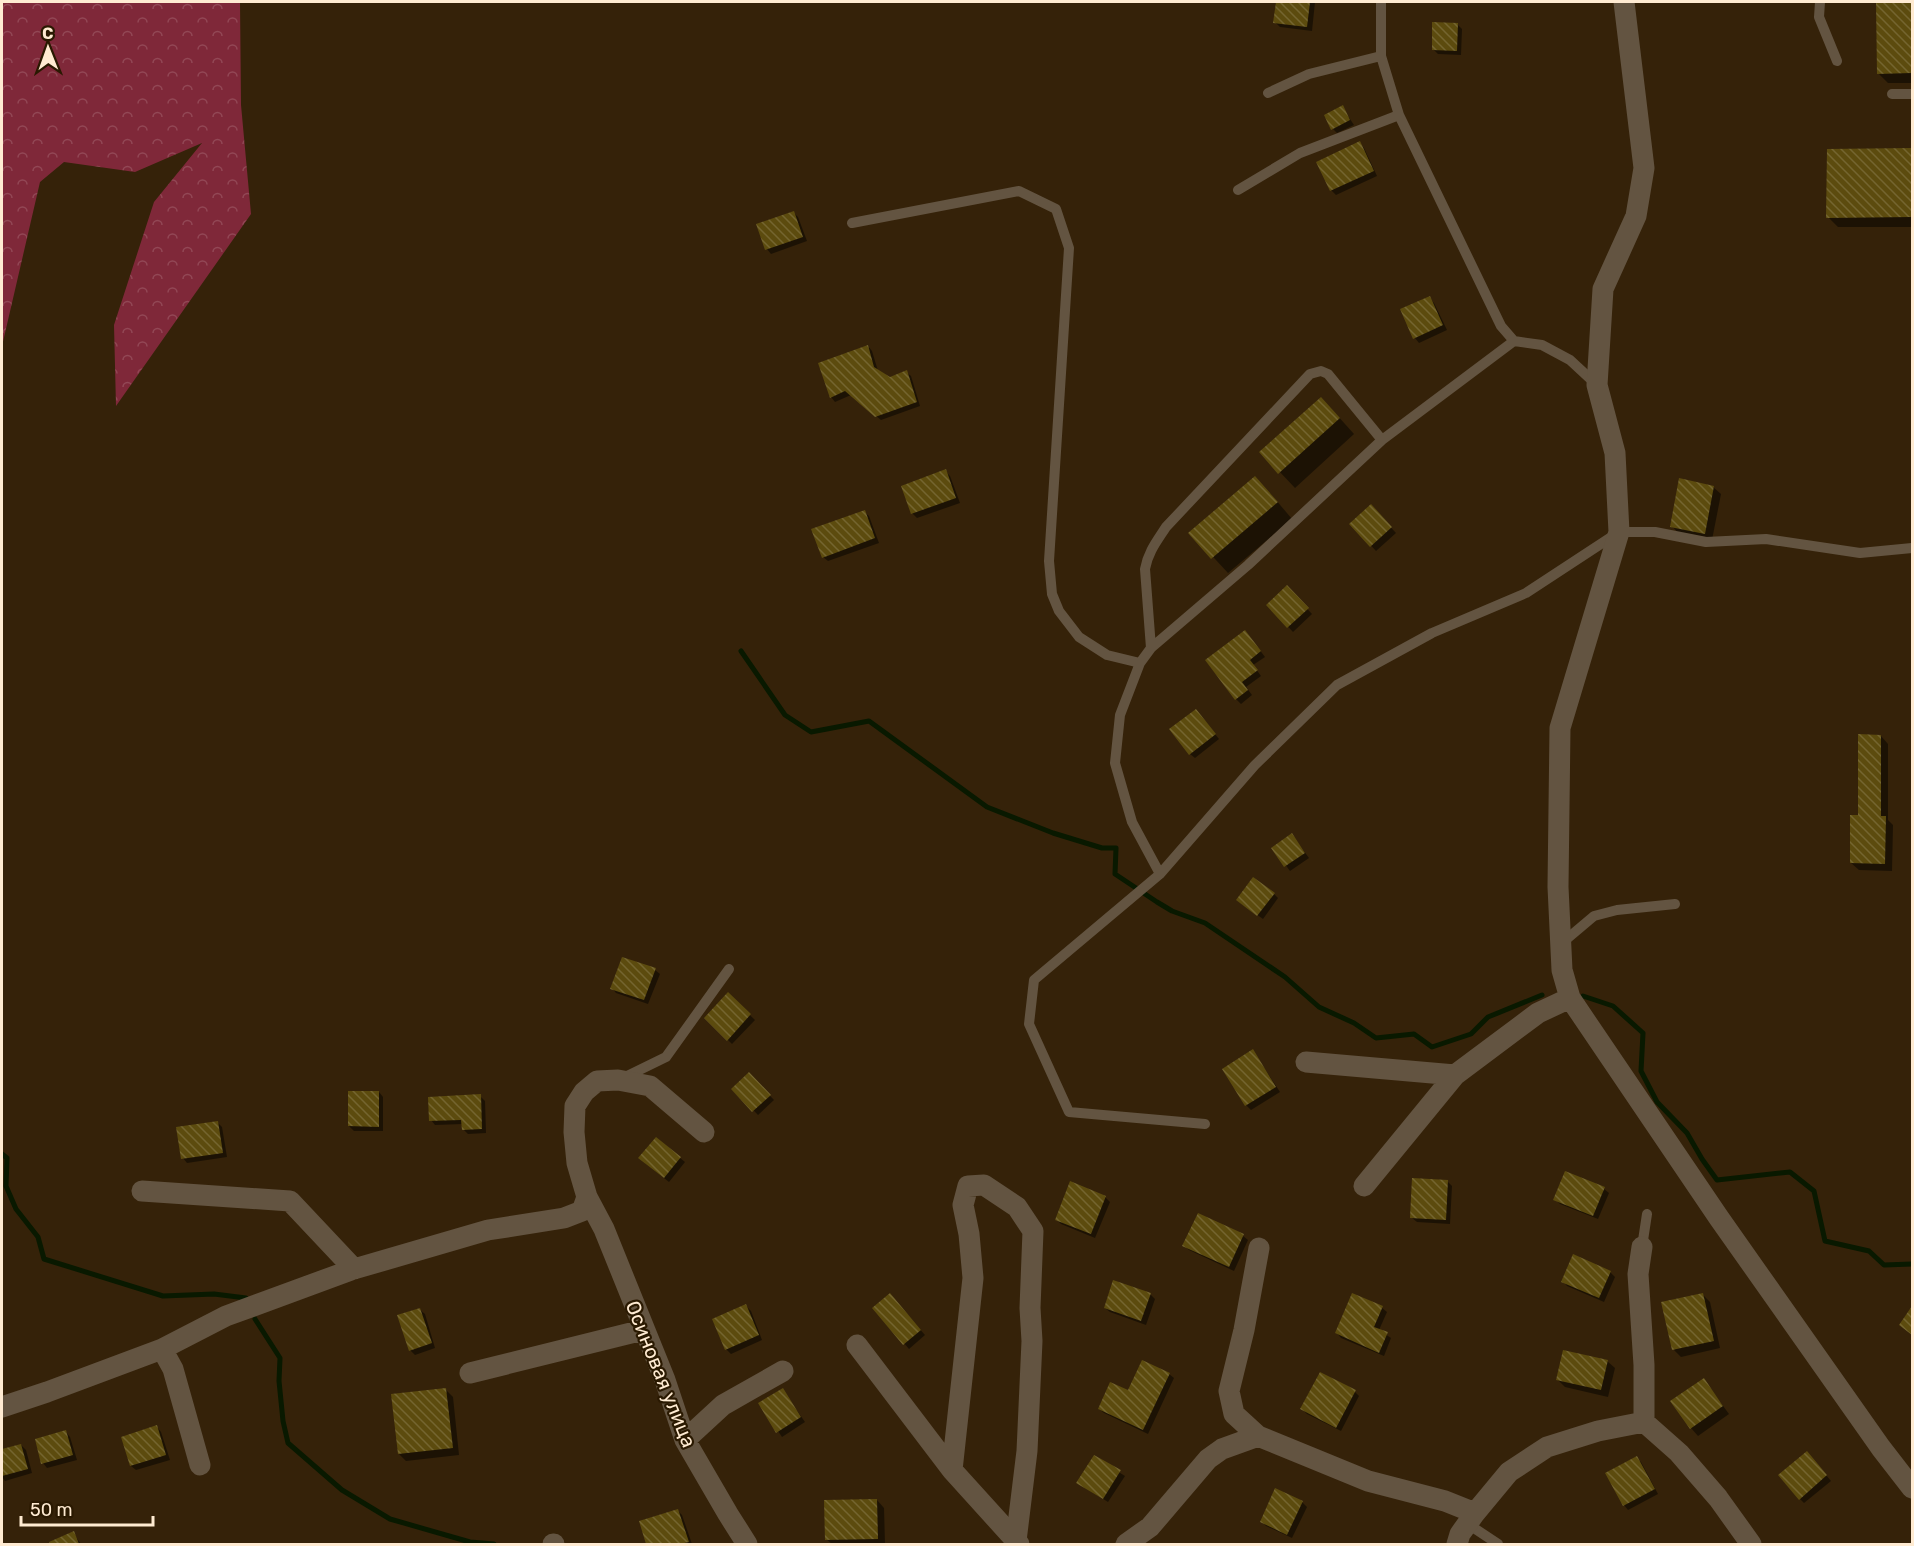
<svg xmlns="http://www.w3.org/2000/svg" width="1914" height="1546" viewBox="0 0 1914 1546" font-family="Rubik,sans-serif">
  <defs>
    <pattern id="forest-crowns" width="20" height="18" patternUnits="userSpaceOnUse" patternTransform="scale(1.5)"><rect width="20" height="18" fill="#7f2839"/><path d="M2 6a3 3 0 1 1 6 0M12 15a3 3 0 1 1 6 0" fill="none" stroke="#924755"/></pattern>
    <pattern id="building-back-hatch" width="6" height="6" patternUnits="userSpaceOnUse" patternTransform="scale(1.5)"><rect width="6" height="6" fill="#5c4b0e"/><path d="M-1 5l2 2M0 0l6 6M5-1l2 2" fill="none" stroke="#746530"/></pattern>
  </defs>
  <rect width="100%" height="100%" fill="#352209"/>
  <path fill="url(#forest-crowns)" d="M2 2H238L240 3 241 105 251 214 116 406 114 325 154 202 202 143 135 172 64 162 40 182 2 346Z"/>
  <path fill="#0007" d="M1277 2H1315L1312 31 1280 27 1275 22Z
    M1877 2H1912V83H1888L1878 73Z
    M1457 24 1462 29 1461 55 1438 54 1433 49Z
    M1342 107 1354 125 1337 133 1333 129Z
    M1359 143 1364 148 1377 176 1336 195 1331 190Z
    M1828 150H1912V227H1838L1828 217Z
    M793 212 798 217 807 241 771 254 767 249Z
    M1429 298 1434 303 1447 330 1419 343 1415 338Z
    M868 346 872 351 878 371 890 379 906 372 911 376 920 406 881 420 851 395 835 402 831 397Z
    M1336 414 1354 434 1295 488 1261 452Z
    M945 471 950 476 960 503 917 518 912 513Z
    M1713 487 1721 494 1712 540 1679 534 1672 526Z
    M1270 493 1292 519 1228 573 1191 533Z
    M1371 506 1396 533 1376 551 1351 524Z
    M864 512 869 516 879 543 828 561 823 557Z
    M1287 587 1312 614 1293 632 1268 605Z
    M1250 637 1265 657 1253 665 1261 676 1246 687 1252 695 1241 704 1236 699Z
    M1200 715 1219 739 1195 758 1190 754Z
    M1881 736 1888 744V820L1893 825 1892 871 1859 870 1851 863 1859 817Z
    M1292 835 1309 858 1290 871 1273 848Z
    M1274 894 1278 898 1263 919 1242 904Z
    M655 970 660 974 648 1004 616 993 612 988Z
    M728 994 755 1020 732 1044 706 1018Z
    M1253 1051 1280 1092 1251 1110 1246 1105Z
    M749 1074 774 1100 758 1115 733 1089Z
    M379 1092 383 1097V1131H354L349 1126Z
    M480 1096 485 1101 486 1133 468 1134 463 1129V1124L435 1125 431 1120Z
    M217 1122 222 1127 227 1157 187 1163 183 1158Z
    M680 1158 685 1162 669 1182 645 1163Z
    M1448 1182 1452 1186 1450 1224 1417 1222 1412 1218Z
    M1604 1189 1609 1193 1598 1219 1560 1204 1555 1199Z
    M1105 1197 1110 1202 1095 1238 1061 1224 1057 1220Z
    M1198 1215 1243 1236 1248 1240 1234 1271 1189 1250 1184 1245Z
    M1610 1272 1615 1277 1604 1302 1567 1286 1563 1281Z
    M1150 1294 1155 1299 1146 1325 1110 1312 1105 1308Z
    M1702 1294 1710 1302 1720 1348 1681 1357 1674 1350Z
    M894 1300 925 1335 909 1349 874 1308Z
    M746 1306 751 1311 762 1340 731 1354 726 1349Z
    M1382 1308 1387 1312 1379 1330 1391 1338 1384 1356 1341 1338 1337 1333Z
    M420 1310 425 1314 435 1348 415 1355 410 1350Z
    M1607 1361 1615 1368 1608 1397 1565 1387 1558 1380Z
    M1169 1374 1174 1378 1148 1434 1104 1413 1099 1409Z
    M1704 1380 1729 1414 1698 1436 1691 1428Z
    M445 1389 453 1397 459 1455 406 1461 399 1454Z
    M782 1389 805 1422 782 1437 760 1404Z
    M1355 1392 1359 1396 1341 1431 1307 1414 1302 1409Z
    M157 1427 161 1432 170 1460 136 1470 131 1466 123 1437Z
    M66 1432 70 1437 77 1460 47 1468 43 1463Z
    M21 1445 26 1450 32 1473 5 1481 2 1477V1451Z
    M1094 1457 1125 1476 1108 1502 1078 1483Z
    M1811 1457 1831 1481 1804 1503 1800 1499Z
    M1636 1458 1641 1462 1658 1494 1628 1510 1624 1505Z
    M877 1500 884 1508 885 1544H832L826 1539Z
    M1302 1502 1307 1507 1292 1538 1266 1526 1262 1522Z
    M678 1511 682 1515 692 1544H648L641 1522Z
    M73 1533 81 1544H52L51 1543Z"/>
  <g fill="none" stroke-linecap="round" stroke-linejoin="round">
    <path stroke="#091900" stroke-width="5" d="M741 651 785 715 811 732 869 721 987 807 1053 833 1102 848H1116L1115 874 1157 902 1172 911 1205 923 1285 977 1319 1007 1354 1023 1376 1038 1414 1034 1432 1047 1471 1034 1488 1017 1542 995
      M1583 996 1613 1006 1643 1033 1641 1071 1657 1102 1687 1133 1702 1159 1717 1180 1790 1172 1814 1191 1825 1241 1869 1251 1884 1265 1912 1264
      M2 1154 7 1158 6 1186 16 1209 38 1237 44 1259 163 1296 214 1294 246 1298
      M255 1319 280 1358 279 1381 283 1421 288 1443 342 1490 390 1519 470 1542 494 1544"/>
  </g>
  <path fill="url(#building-back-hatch)" d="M1276 2H1310L1307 27 1273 23Z
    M1876 2H1912V73L1877 74Z
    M1432 22 1458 23 1457 51 1432 50Z
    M1343 105 1350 120 1331 130 1324 115Z
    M1360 141 1374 171 1330 191 1316 162Z
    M1912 148V217L1826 218 1827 149Z
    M794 211 803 237 765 250 756 224Z
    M1430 296 1443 325 1413 339 1400 309Z
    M868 345 874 367 890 377 907 370 917 402 875 417 845 391 830 398 818 363Z
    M1321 397 1340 418 1278 474 1259 452Z
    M946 469 956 498 911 514 901 486Z
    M1255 476 1278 502 1211 559 1188 533Z
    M1679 478 1714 486 1705 534 1670 527Z
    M1371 504 1392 527 1370 547 1349 524Z
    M865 510 875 538 822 558 811 529Z
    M1287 585 1309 608 1287 628 1266 605Z
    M1245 630 1261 651 1250 660 1258 670 1242 682 1248 690 1235 700 1205 660Z
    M1196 709 1216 734 1189 755 1169 729Z
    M1858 734 1881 735V816H1886L1885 864 1850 863V815H1858Z
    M1292 833 1305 853 1284 867 1271 848Z
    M1253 877 1275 893 1257 916 1236 900Z
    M622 957 656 968 644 1000 610 989Z
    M728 992 751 1014 727 1041 704 1018Z
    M1253 1049 1276 1087 1245 1106 1222 1069Z
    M749 1072 771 1095 752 1112 731 1089Z
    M348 1091H379V1127L348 1126Z
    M481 1094 482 1129 462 1130 461 1120 429 1121 428 1097Z
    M218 1121 223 1153 181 1159 176 1127Z
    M656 1137 681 1157 664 1178 638 1158Z
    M1565 1171 1605 1187 1593 1216 1553 1200Z
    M1412 1178 1448 1180 1446 1220 1410 1218Z
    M1070 1181 1106 1196 1091 1234 1055 1220Z
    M1198 1213 1244 1234 1229 1267 1182 1246Z
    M1573 1254 1611 1271 1599 1298 1561 1282Z
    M1113 1280 1151 1293 1141 1321 1104 1308Z
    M890 1293 921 1330 903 1345 872 1308Z
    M1352 1293 1383 1306 1374 1327 1388 1332 1379 1353 1335 1333Z
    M1703 1293 1714 1341 1672 1350 1661 1302Z
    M746 1304 759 1335 725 1350 712 1319Z
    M1912 1306V1335L1899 1325Z
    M420 1308 432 1343 409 1351 397 1315Z
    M1563 1350 1608 1360 1601 1390 1556 1380Z
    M1142 1360 1170 1373 1143 1430 1098 1409 1110 1382 1128 1390Z
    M1320 1372 1356 1390 1336 1428 1300 1409Z
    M1704 1378 1723 1406 1690 1429 1670 1401Z
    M446 1388 453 1448 398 1454 391 1394Z
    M783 1388 801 1417 776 1433 758 1403Z
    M157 1425 166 1455 130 1466 121 1437Z
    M66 1430 73 1455 41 1464 35 1439Z
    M21 1444 28 1469 2 1476V1449Z
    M1807 1451 1827 1475 1799 1500 1778 1475Z
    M1094 1455 1121 1470 1103 1499 1076 1483Z
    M1637 1456 1655 1489 1623 1506 1605 1473Z
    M1275 1488 1303 1501 1287 1535 1260 1522Z
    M877 1499 878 1539 825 1540 824 1500Z
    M678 1509 689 1542 680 1544H646L639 1521Z
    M74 1531 79 1544H50L49 1542Z"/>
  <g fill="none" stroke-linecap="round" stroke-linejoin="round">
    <path stroke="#635441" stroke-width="10" d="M1381 2V56L1399 115 1501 326 1514 341 1542 345 1570 360 1597 385
      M1820 2 1819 17 1837 61
      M1268 93 1309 74 1381 56
      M1892 94H1912
      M1238 190 1300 153 1399 115
      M852 223 1019 191 1056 209 1069 248 1049 561 1052 594 1059 611 1079 637 1107 655 1140 663
      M1151 648 1145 569C1148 552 1157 541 1166 527L1310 374 1321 371 1328 374 1382 440
      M1160 874 1132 822 1115 763 1120 715 1140 663 1151 648 1248 565 1382 440 1514 341
      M1562 943 1594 916 1617 910 1675 904
      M621 1079 666 1057 729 969
      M1205 1124 1069 1112 1029 1024 1034 980 1160 874 1255 765 1337 685 1432 633 1526 593 1619 532H1655L1706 542 1766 539 1860 553 1912 548
      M1642 1247 1647 1214
      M1468 1524 1498 1544"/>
    <path stroke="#635441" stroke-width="21" d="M1624 2 1644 168 1636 216 1603 289 1597 385 1615 453 1619 532 1560 728 1558 887 1562 970 1570 998 1719 1218 1881 1448 1912 1488
      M1306 1062 1455 1075
      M704 1132 650 1086 618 1080 597 1081 584 1092 575 1106 574 1132 577 1163 587 1197 604 1229 665 1380 685 1440 728 1514 747 1544
      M1364 1186 1455 1075 1538 1013 1570 998
      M142 1191 290 1201 354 1269
      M1642 1247 1638 1274 1644 1365V1422L1679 1453 1718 1498 1751 1544
      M1259 1248 1244 1330 1229 1391 1234 1414 1258 1436 1307 1456 1368 1481 1445 1501 1475 1513
      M857 1345 952 1470 1019 1544
      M162 1349 226 1316 354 1269 488 1230 564 1218 582 1211 587 1197
      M470 1373 643 1330
      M2 1407 47 1392 162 1349 173 1369 200 1465
      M685 1440 723 1405 783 1371
      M952 1470 973 1278 969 1234 963 1205 968 1186 984 1185 1017 1207 1033 1231 1030 1308 1032 1341 1027 1451 1016 1541
      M553 1544H554
      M1126 1544 1150 1527 1208 1459 1222 1449 1258 1436
      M1457 1544 1460 1534 1475 1513 1509 1472 1547 1447 1598 1431 1644 1422"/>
  </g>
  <g text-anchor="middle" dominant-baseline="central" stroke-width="4.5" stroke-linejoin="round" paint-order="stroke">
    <g font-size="20" fill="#ffebd2" stroke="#2a1901">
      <text transform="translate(661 1374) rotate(68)">Осиновая улица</text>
    </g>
  </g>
  <rect width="1914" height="1546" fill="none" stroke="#ffebd2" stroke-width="6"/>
  <g transform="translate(48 48) rotate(359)" stroke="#2a1901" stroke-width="4.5" paint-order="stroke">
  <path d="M0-4.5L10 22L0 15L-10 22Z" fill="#ffebd2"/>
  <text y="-9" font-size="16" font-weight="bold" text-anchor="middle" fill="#ffebd2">С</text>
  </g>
  <path d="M21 1516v9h132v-9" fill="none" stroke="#ffebd2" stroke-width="3"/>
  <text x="30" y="1516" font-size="18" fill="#ffebd2" stroke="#2a1901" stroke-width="4.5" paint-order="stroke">50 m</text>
</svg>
